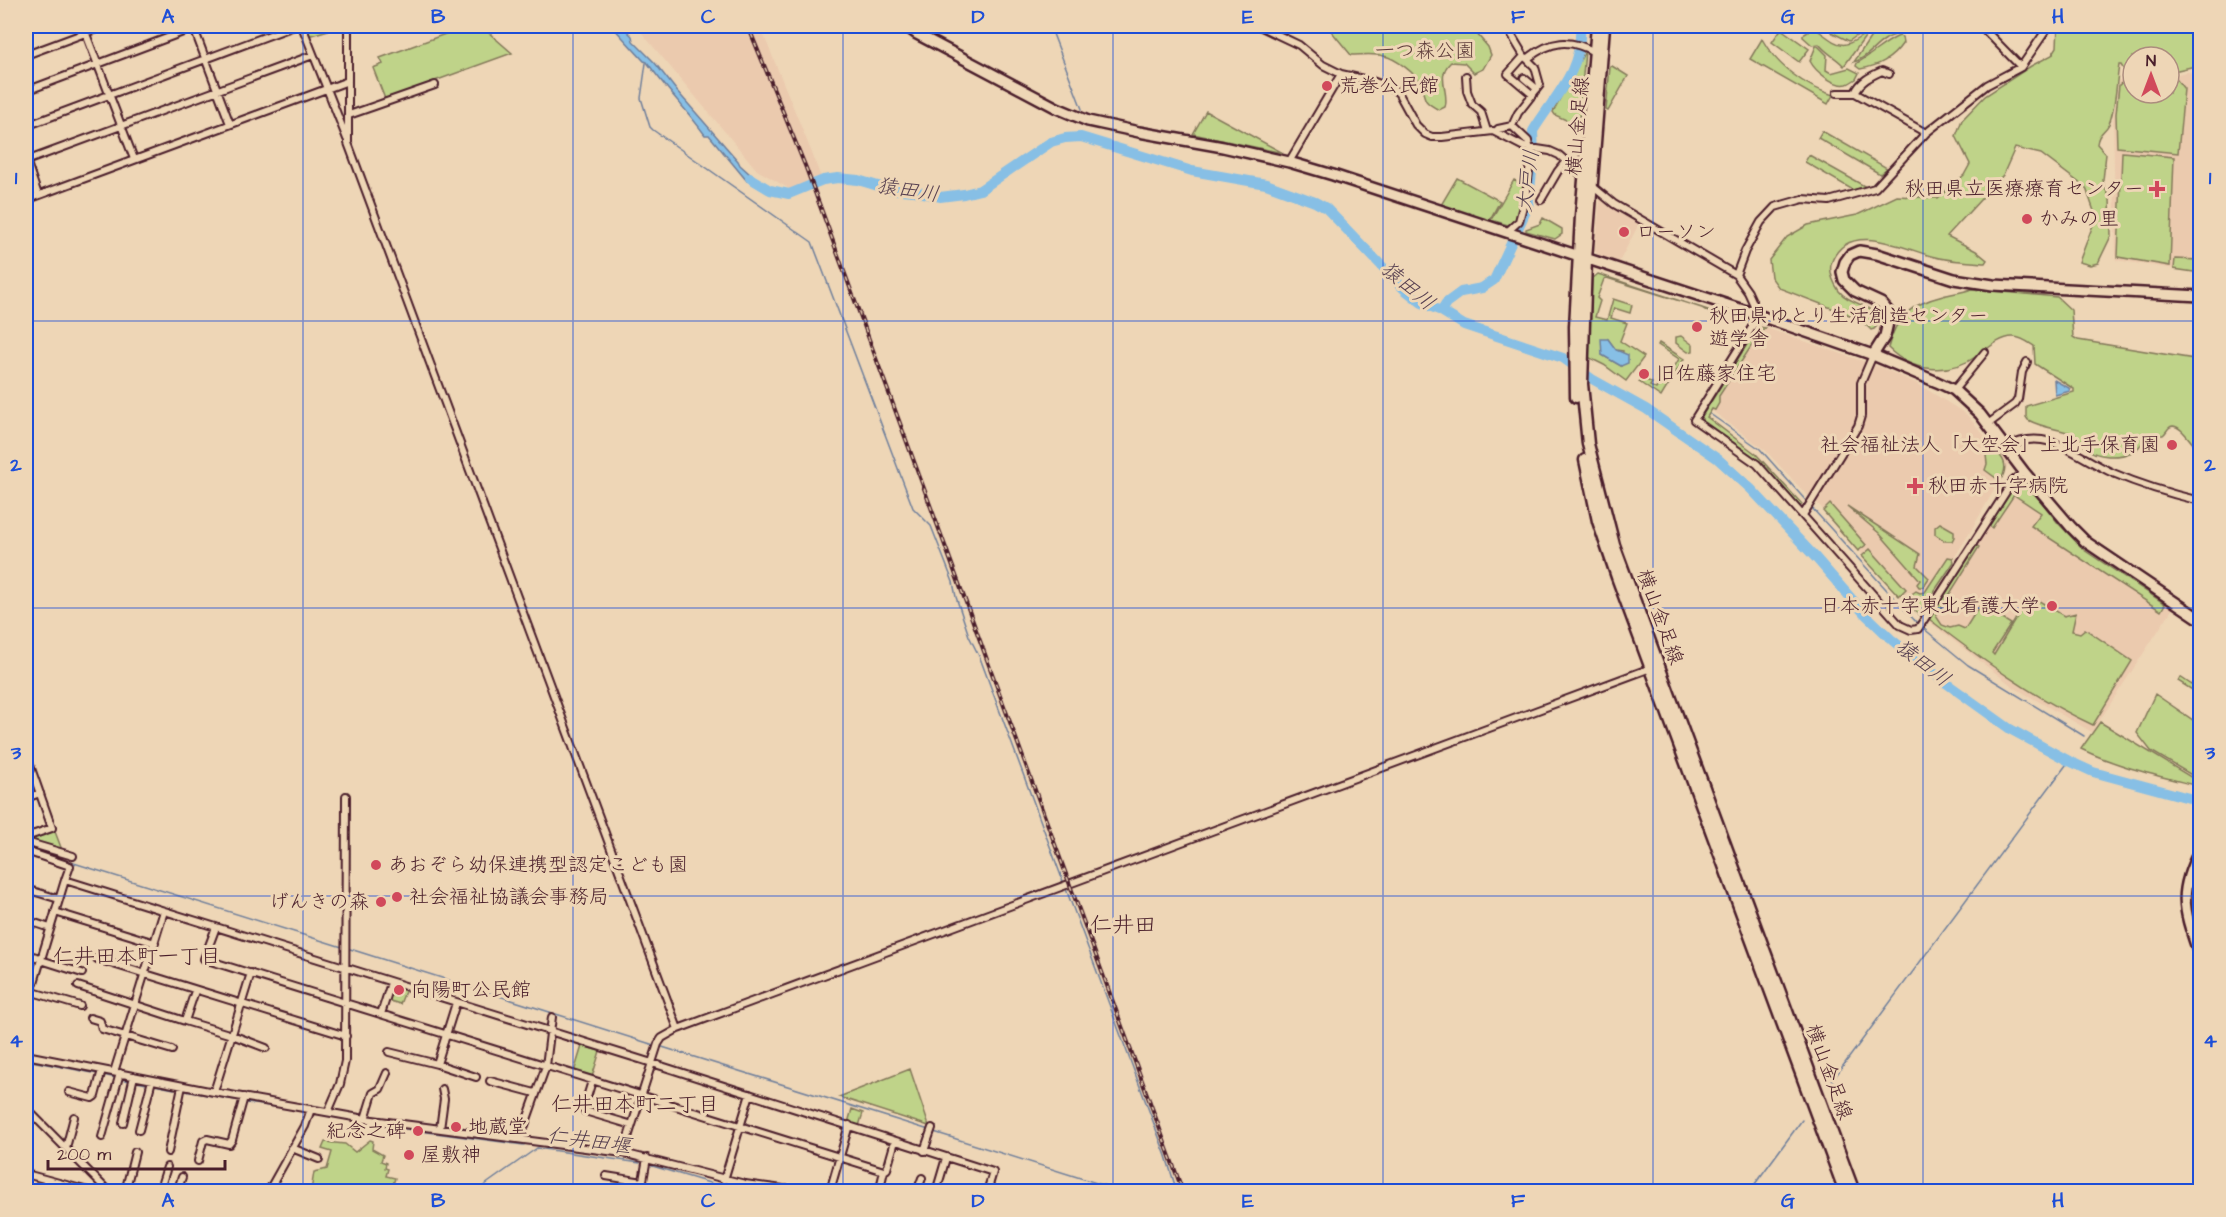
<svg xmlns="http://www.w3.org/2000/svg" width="2226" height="1217" viewBox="0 0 2226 1217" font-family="'Architects Daughter','Klee One',sans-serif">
  <rect width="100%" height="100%" fill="#eed6b6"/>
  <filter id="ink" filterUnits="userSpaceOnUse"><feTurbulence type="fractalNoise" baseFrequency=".0167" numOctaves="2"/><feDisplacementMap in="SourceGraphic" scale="12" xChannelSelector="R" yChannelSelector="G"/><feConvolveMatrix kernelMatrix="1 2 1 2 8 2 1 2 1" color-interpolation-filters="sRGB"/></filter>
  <g filter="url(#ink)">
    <path fill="#ebcaae" d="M636 26H760L812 153 821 178 793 191 757 170Z
      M2186 72 2200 73V260L2176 259 2174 269 2116 260 2113 119 2119 80 2133 79V93H2169V76Z
      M1600 197 1611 206 1639 224 1619 262 1600 257 1595 251Z
      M1758 327H1763L1880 367 1918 384 1966 414 2009 464 1969 534 1919 614 1899 596 1820 506 1803 491 1765 450 1707 407Z
      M2026 482 2058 523 2084 550 2173 608 2092 732 2015 688 1928 621 1931 617V614L1987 524Z
      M26 1178 80 1191H26Z"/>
    <path fill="#bfd389" stroke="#84795a" stroke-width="1.5" fill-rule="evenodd" d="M304 26H342L308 36Z
      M452 26H481L512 53 385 99 373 68 383 64 380 58 448 33 447 27Z
      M1327 26H1470L1488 47 1491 55 1483 69 1474 73 1464 63 1451 62C1435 76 1450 93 1445 107L1439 110C1422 101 1426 100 1421 85 1417 74 1395 58 1384 56 1374 53 1361 55 1351 55Z
      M1809 26H1812C1840 46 1841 53 1870 30L1844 66C1836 57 1827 54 1819 44L1812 45 1803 37V35L1808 32Z
      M1833 26H1871L1849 41 1831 32Z
      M1878 26H1929C1916 32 1898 31 1886 39 1874 46 1868 58 1854 62Z
      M2058 26H2200V65L2169 72V57H2133V75L2124 70 2121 65H2119C2116 84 2116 106 2109 124 2105 132 2098 133 2097 144L2106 154 2103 180 2104 187 2110 197 2111 236 2098 263 2090 265 2079 262 2096 217 2086 188 2041 154 2015 148 2003 175 1947 236 1976 251 1987 260 1985 263C1969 262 1951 261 1935 257 1906 250 1849 219 1832 261 1828 271 1833 282 1839 291 1848 303 1867 304 1878 315V325L1874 329 1871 330 1860 319 1779 288 1771 277 1769 260 1787 237 1808 225 1857 215 1897 196 1938 198 1964 175 1970 164 1956 136 1962 120 1985 96 2031 66 2052 55 2057 47Z
      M1781 29 1809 49 1799 62 1772 42Z
      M1899 36 1902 37 1903 43C1892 59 1879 66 1860 69L1856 66 1857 63C1872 55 1883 43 1899 36Z
      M1762 39C1777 66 1804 86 1833 95L1828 104 1750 59Z
      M1816 46H1818L1827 55 1826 70 1831 73 1849 68 1859 73 1856 79C1853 81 1850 83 1847 84 1834 87 1815 71 1810 61Z
      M1585 51 1579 123 1577 125 1555 115 1553 112Z
      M1612 66 1628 76 1608 111 1606 110 1610 67Z
      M2169 80H2177L2184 89 2178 153 2117 147 2116 114 2119 85 2123 82 2133 81V93H2169Z
      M1206 111 1283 153 1193 134Z
      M1822 131 1887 168 1880 174 1818 138Z
      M2122 152 2174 157 2170 266 2118 257Z
      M1809 155 1866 187 1853 190 1805 162Z
      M1457 178 1500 201 1489 221 1441 205Z
      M1514 180 1524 186 1516 219 1508 225 1491 220Z
      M1543 218 1562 229V234L1555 239 1526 231V229L1540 224Z
      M2175 259 2200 260V273L2174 269Z
      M1598 274 1720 314 1718 318 1702 308 1607 278 1604 279 1597 298 1600 301 1595 317 1607 320 1613 299 1632 305 1630 313 1614 308 1611 318 1627 323 1620 341 1644 357 1626 381 1604 365 1588 357 1592 279ZM1608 339 1616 350 1623 351 1621 366 1602 355Z
      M1971 289 2057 297 2071 310 2073 337 2078 340 2200 360V451C2193 447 2180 421 2170 427 2167 429 2166 433 2163 435H2147C2143 442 2139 449 2132 452 2119 458 2097 458 2086 448 2082 443 2081 437 2074 434 2059 429 2043 428 2028 420L2026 417V406L2074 392V389L2035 364 2034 346C2028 342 2021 337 2013 337 2000 337 1987 349 1977 356 1948 376 1912 372 1888 348 1896 315 1912 304 1943 296 1953 293 1962 293 1971 289Z
      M1758 327 1766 328 1761 331 1719 396V403L1715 410 1712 409 1707 417 1756 454 1802 504 1800 507 1754 457 1702 420V416Z
      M1681 336 1693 345V351L1688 352 1676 343V337Z
      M1659 343 1684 359 1661 397 1639 382 1643 378 1652 383 1650 386 1656 389 1668 368 1672 371 1679 359 1658 345Z
      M1992 446C2003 458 2010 465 2000 481L1985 470 1987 464 1986 455Z
      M2026 482 2058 523 2084 550 2165 604 2161 611 2031 526 2041 513 2014 495 1992 528 1987 524 2015 483Z
      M1830 504 1866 545 1858 551 1823 511Z
      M1847 506 1920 554 1917 566 1929 578 1923 587H1919L1917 584 1920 580 1879 533Z
      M1940 523 1954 531V537L1952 541H1945L1935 534V527Z
      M1974 544 1979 547 1936 616 1942 625 1950 628 1958 626 1965 629 1980 605 2011 624 1992 653 1994 655 2027 600 2032 604 2036 599 2064 616 2076 613 2072 631 2080 633 2085 629 2132 661 2093 725C2034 698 1981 659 1929 619L1931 614Z
      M1870 549 1906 589 1899 596 1862 556Z
      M1948 557 1953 558 1954 562 1919 614 1903 600 1916 591 1920 593 1925 592Z
      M2200 673V695L2178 681 2180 677 2192 685Z
      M2155 694 2200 725V780L2151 751 2137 733Z
      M2100 722 2199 782 2198 786C2159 776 2118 767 2081 749Z
      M54 829 62 850 35 842V836Z
      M392 984 406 989 400 1004 387 1000Z
      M582 1046 600 1051 592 1077 574 1072Z
      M910 1069 929 1126 839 1097Z
      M852 1109 863 1113 859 1126 848 1123Z
      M370 1140 373 1141 372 1149 383 1155 381 1161 386 1163 385 1168 388 1169 386 1176 395 1178 391 1191 379 1190 378 1192 311 1191 314 1172 327 1169 332 1152 322 1149 325 1142 345 1144 355 1152Z"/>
    <path fill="#87bfe5" stroke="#6f7f9b" stroke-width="1.5" d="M612 26H622L632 36 633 41 655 63 676 90 738 161 740 165 760 183 770 188 747 181 709 135H705C687 110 665 88 647 62L644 61Z
      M1601 339H1608L1616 350 1628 355V363L1621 366 1602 355Z
      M2054 380 2069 388 2070 391 2055 395Z"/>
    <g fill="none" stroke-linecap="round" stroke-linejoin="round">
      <path stroke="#6f7f9b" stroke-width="1.5" d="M1050 26 1082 109
        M646 63 641 98 650 127 653 130 812 242 913 508 931 526 953 582 956 597 969 636 980 658 1064 884
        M1081 137V135
        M1710 414 1760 449 1808 503
        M1811 507 1917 623
        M1923 628 1968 665 2084 736
        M26 848 342 947
        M1066 889 1166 1156 1177 1192
        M347 948 654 1045
        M659 1046 929 1130
        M26 1060 98 1074
        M103 1075 116 1078
        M121 1079 130 1081
        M136 1082 147 1084
        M1831 1082 2069 761
        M154 1085 174 1089
        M185 1091 235 1100
        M247 1103 291 1109
        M377 1124 412 1130
        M420 1131 524 1145
        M934 1132 1125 1192
        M649 1165 713 1184 760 1192
        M475 1192 537 1148 640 1163
        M1749 1192 1802 1120"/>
      <path stroke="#87bfe5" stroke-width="10" d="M750 178 770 190 789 194 823 180 838 178 858 180 888 189 914 191 940 197 964 194 980 190 1051 142 1065 138 1081 137 1192 171 1266 184 1315 202 1326 208 1404 289 1422 303 1441 311 1464 325 1563 358 1592 379 1646 409 1718 459 1751 489 1816 558 1864 613 1892 640 1946 683 2010 729 2069 761 2093 772 2200 801
        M1441 311 1446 303 1461 292 1482 288 1494 280 1528 207 1534 154 1533 131C1555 95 1583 71 1580 26"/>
      <defs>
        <path id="street" d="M83 26 134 159
          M193 26 230 124
          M302 26 347 139
          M348 26V143L678 1029
          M1259 26 1299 45 1323 65 1341 74 1372 81 1394 89 1399 94 1416 125 1425 134 1432 137H1442L1493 131 1524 147 1550 151 1559 155 1584 177
          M1981 26 2021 67
          M26 55 104 26
          M1524 56 1508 74 1533 95
          M1527 59C1551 40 1570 38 1596 53
          M1466 76 1467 91 1472 104 1481 112 1487 131
          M1524 78 1537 89
          M26 91 199 26
          M1837 93H1855L1926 133
          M1855 93C1860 81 1871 76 1882 71L1889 74
          M349 115 435 85
          M26 126 294 26
          M1495 132 1498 129 1512 126 1518 113 1540 85 1535 67 1524 56 1506 26
          M26 160 38 195
          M26 161 313 55
          M1289 162 1341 74
          M1591 185 1614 204 1736 275 1748 292 1759 316 1694 420 1757 464 1900 625 1911 630 1918 629 2013 481 2024 472
          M26 200 348 81
          M1541 200 1558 171 1566 161
          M1507 232 1519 221 1526 195 1531 156 1528 141 1512 126
          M1736 275 1745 251 1761 222 1775 207 1803 199 1829 201 1875 188 1926 133 1987 85 2021 67 2049 26
          M1954 390 1985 352
          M1988 424 2015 404 2018 399 2022 372 2027 362
          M2006 447C2018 441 2029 438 2042 440 2067 444 2090 463 2113 473 2141 485 2171 494 2200 501
          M1803 515 1858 426 1861 416V383L1873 355
          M26 754 52 828 29 836 26 841
          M26 798 40 793
          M26 842 73 856
          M26 851 70 866 65 880
          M26 889 59 899
          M55 912 155 943
          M26 920 50 928
          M216 927 204 959 884 1171 887 1169 895 1141
          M26 954 40 958
          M97 959 346 1036
          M41 960 82 973
          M78 986 185 1021 195 991
          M26 990 80 1006
          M26 1009 65 880 652 1063 993 1172 987 1192
          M381 1014 391 983
          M90 1018 100 1021 102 1029 172 1050
          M185 1021 232 1035 266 1048
          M389 1052 437 1064 456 1003
          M26 1055 214 1092 365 1119 623 1153 745 1184 783 1189 835 1192
          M437 1064 476 1077
          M114 1072 164 911
          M490 1081 535 1093
          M592 1081 584 1107 585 1111 632 1125
          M69 1092 92 1098 95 1096 102 1070
          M214 1092 251 973
          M26 1108 109 1192
          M328 1112 340 1084 345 1061 346 796
          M365 1119 373 1093 380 1089 387 1073
          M123 1123 134 1076
          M440 1129 444 1099 442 1089
          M139 1130 152 1080
          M102 1137 120 1073
          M520 1139 546 1066 552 1017
          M66 1148 74 1117
          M292 1148 319 1159
          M924 1151 932 1128
          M168 1152 182 1086
          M623 1153 658 1044 662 1038 678 1029 1651 668
          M198 1161 203 1141 207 1139 229 1144 232 1140 244 1097
          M26 1174 92 1192
          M606 1176 643 1182
          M724 1180 750 1094
          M830 1191 849 1125
          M125 1192 135 1152
          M159 1192 167 1167
          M177 1192 182 1177
          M268 1192 305 1126 311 1109
          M641 1192 647 1158
          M879 1192 884 1171
          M917 1192 922 1178
          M936 1192 946 1158"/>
        <path id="secondary" d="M906 26 917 34 1057 108 1088 121 1139 132 1223 147 1289 162 1333 175 1746 311 1873 355 1937 382 1954 390 1980 414 2024 472 2071 527 2086 542 2200 619
          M1873 355 1885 336 1889 318 1887 310 1881 303 1855 291 1844 280 1842 272 1845 262 1850 255 1859 251 1877 254 1954 279 1993 285 2200 296
          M2200 850C2176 895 2185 912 2200 957"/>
        <path id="primary" d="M1604 26 1586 259 1582 384 1588 444 1614 545 1854 1192
          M1576 397 1575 327 1581 216 1597 26
          M1585 460 1598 521 1617 577 1845 1192"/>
      </defs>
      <use href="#street" stroke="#4a1f2b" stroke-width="10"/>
      <use href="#secondary" stroke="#4a1f2b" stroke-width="14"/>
      <use href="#primary" stroke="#4a1f2b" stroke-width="15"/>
      <use href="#street" stroke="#eed6b6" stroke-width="6"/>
      <use href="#secondary" stroke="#eed6b6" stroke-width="9"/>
      <use href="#primary" stroke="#eed6b6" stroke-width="10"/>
      <defs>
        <path id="rail" d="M748 26 806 168 1183 1192"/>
      </defs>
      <use href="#rail" stroke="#4a1f2b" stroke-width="4"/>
      <use href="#rail" stroke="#eed6b6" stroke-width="1.5" stroke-dasharray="4.5" stroke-linecap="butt"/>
    </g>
  </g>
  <path fill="none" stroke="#1d4ed8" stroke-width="1.5" stroke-opacity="0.55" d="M303 26V1192M573 26V1192M843 26V1192M1113 26V1192M1383 26V1192M1653 26V1192M1923 26V1192M26 321H2200M26 608H2200M26 896H2200"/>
  <g fill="#d1495b" stroke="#eed6b6" stroke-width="2">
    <circle cx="1327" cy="86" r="6"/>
    <path d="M2154 180h6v6h6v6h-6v6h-6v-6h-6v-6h6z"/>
    <circle cx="2027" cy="219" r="6"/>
    <circle cx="1624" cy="232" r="6"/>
    <circle cx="1697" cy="327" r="6"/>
    <circle cx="1644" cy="374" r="6"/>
    <circle cx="2172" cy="445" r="6"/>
    <path d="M1912 477h6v6h6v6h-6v6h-6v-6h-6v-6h6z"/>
    <circle cx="2052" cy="606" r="6"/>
    <circle cx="376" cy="865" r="6"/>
    <circle cx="397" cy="897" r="6"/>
    <circle cx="381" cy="902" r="6"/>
    <circle cx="399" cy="990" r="6"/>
    <circle cx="456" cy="1127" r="6"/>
    <circle cx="418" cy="1131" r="6"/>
    <circle cx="409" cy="1155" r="6"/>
  </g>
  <g text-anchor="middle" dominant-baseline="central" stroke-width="6" stroke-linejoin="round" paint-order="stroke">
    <g font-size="20" fill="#5c3a39" stroke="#eed6b6">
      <text x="1425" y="51">一つ森公園</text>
    </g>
    <g font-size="20" fill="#4a1f2b" stroke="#eed6b6" text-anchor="start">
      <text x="1339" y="86">荒巻公民館</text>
      <text x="2144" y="189" text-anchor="end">秋田県立医療療育センター</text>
      <text x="2039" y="219">かみの里</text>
      <text x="1636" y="232">ローソン</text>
      <text x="1709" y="316">秋田県ゆとり生活創造センター<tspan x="1709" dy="23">遊学舎</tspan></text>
      <text x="1656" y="374">旧佐藤家住宅</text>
      <text x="2160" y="445" text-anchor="end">社会福祉法人「大空会」上北手保育園</text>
      <text x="1928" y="486">秋田赤十字病院</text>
      <text x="2040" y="606" text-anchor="end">日本赤十字東北看護大学</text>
      <text x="388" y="865">あおぞら幼保連携型認定こども園</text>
      <text x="409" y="897">社会福祉協議会事務局</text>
      <text x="369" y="902" text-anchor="end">げんきの森</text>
      <text x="411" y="990">向陽町公民館</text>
      <text x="468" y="1127">地蔵堂</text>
      <text x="406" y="1131" text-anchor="end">紀念之碑</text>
      <text x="421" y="1155">屋敷神</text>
    </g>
    <g font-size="20" fill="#4a1f2b" stroke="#eed6b6">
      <text transform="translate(1578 126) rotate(-85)">横山金足線</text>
      <text transform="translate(1660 617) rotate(70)">横山金足線</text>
      <text transform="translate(1829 1072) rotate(70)">横山金足線</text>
    </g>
    <g font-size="21" font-style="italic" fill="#563f50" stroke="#eed6b6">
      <text transform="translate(1528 181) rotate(-83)">大戸川</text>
      <text transform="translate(908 190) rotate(9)">猿田川</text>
      <text transform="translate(1408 286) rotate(40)">猿田川</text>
      <text transform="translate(1923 663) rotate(38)">猿田川</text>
      <text transform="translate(589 1141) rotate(8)">仁井田堰</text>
    </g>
    <g font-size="21" fill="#4a1f2b" stroke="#eed6b6">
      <text x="137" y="956">仁井田本町一丁目</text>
      <text x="635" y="1104">仁井田本町二丁目</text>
    </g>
    <g font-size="22" fill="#4a1f2b" stroke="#eed6b6">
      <text x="1123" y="925">仁井田</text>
    </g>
  </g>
  <rect width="2226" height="1217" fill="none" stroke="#eed6b6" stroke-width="66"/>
  <g transform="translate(2151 75)"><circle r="28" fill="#eed6b6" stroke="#ac8d7e" stroke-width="1.5"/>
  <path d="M0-4.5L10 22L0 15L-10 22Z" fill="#d1495b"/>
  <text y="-9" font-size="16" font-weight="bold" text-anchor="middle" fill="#4a1f2b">N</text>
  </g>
  <path d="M48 1160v9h177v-9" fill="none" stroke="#4a1f2b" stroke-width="3"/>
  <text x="57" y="1160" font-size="18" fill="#4a1f2b" stroke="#eed6b6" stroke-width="4.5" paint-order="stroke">200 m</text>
  <rect x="33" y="33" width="2160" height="1151" fill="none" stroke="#1d4ed8" stroke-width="2"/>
  <g font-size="20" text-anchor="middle" font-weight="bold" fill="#1d4ed8">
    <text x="168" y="23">A</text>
    <text x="438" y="23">B</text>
    <text x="708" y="23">C</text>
    <text x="978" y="23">D</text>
    <text x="1248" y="23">E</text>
    <text x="1518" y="23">F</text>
    <text x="1788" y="23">G</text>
    <text x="2058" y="23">H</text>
    <text x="16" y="184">1</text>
    <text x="2210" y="184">1</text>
    <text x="16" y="471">2</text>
    <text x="2210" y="471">2</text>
    <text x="16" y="759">3</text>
    <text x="2210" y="759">3</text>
    <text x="16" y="1047">4</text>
    <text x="2210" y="1047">4</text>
    <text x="168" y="1207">A</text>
    <text x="438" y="1207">B</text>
    <text x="708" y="1207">C</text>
    <text x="978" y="1207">D</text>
    <text x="1248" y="1207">E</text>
    <text x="1518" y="1207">F</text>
    <text x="1788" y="1207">G</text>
    <text x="2058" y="1207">H</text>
  </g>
</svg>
